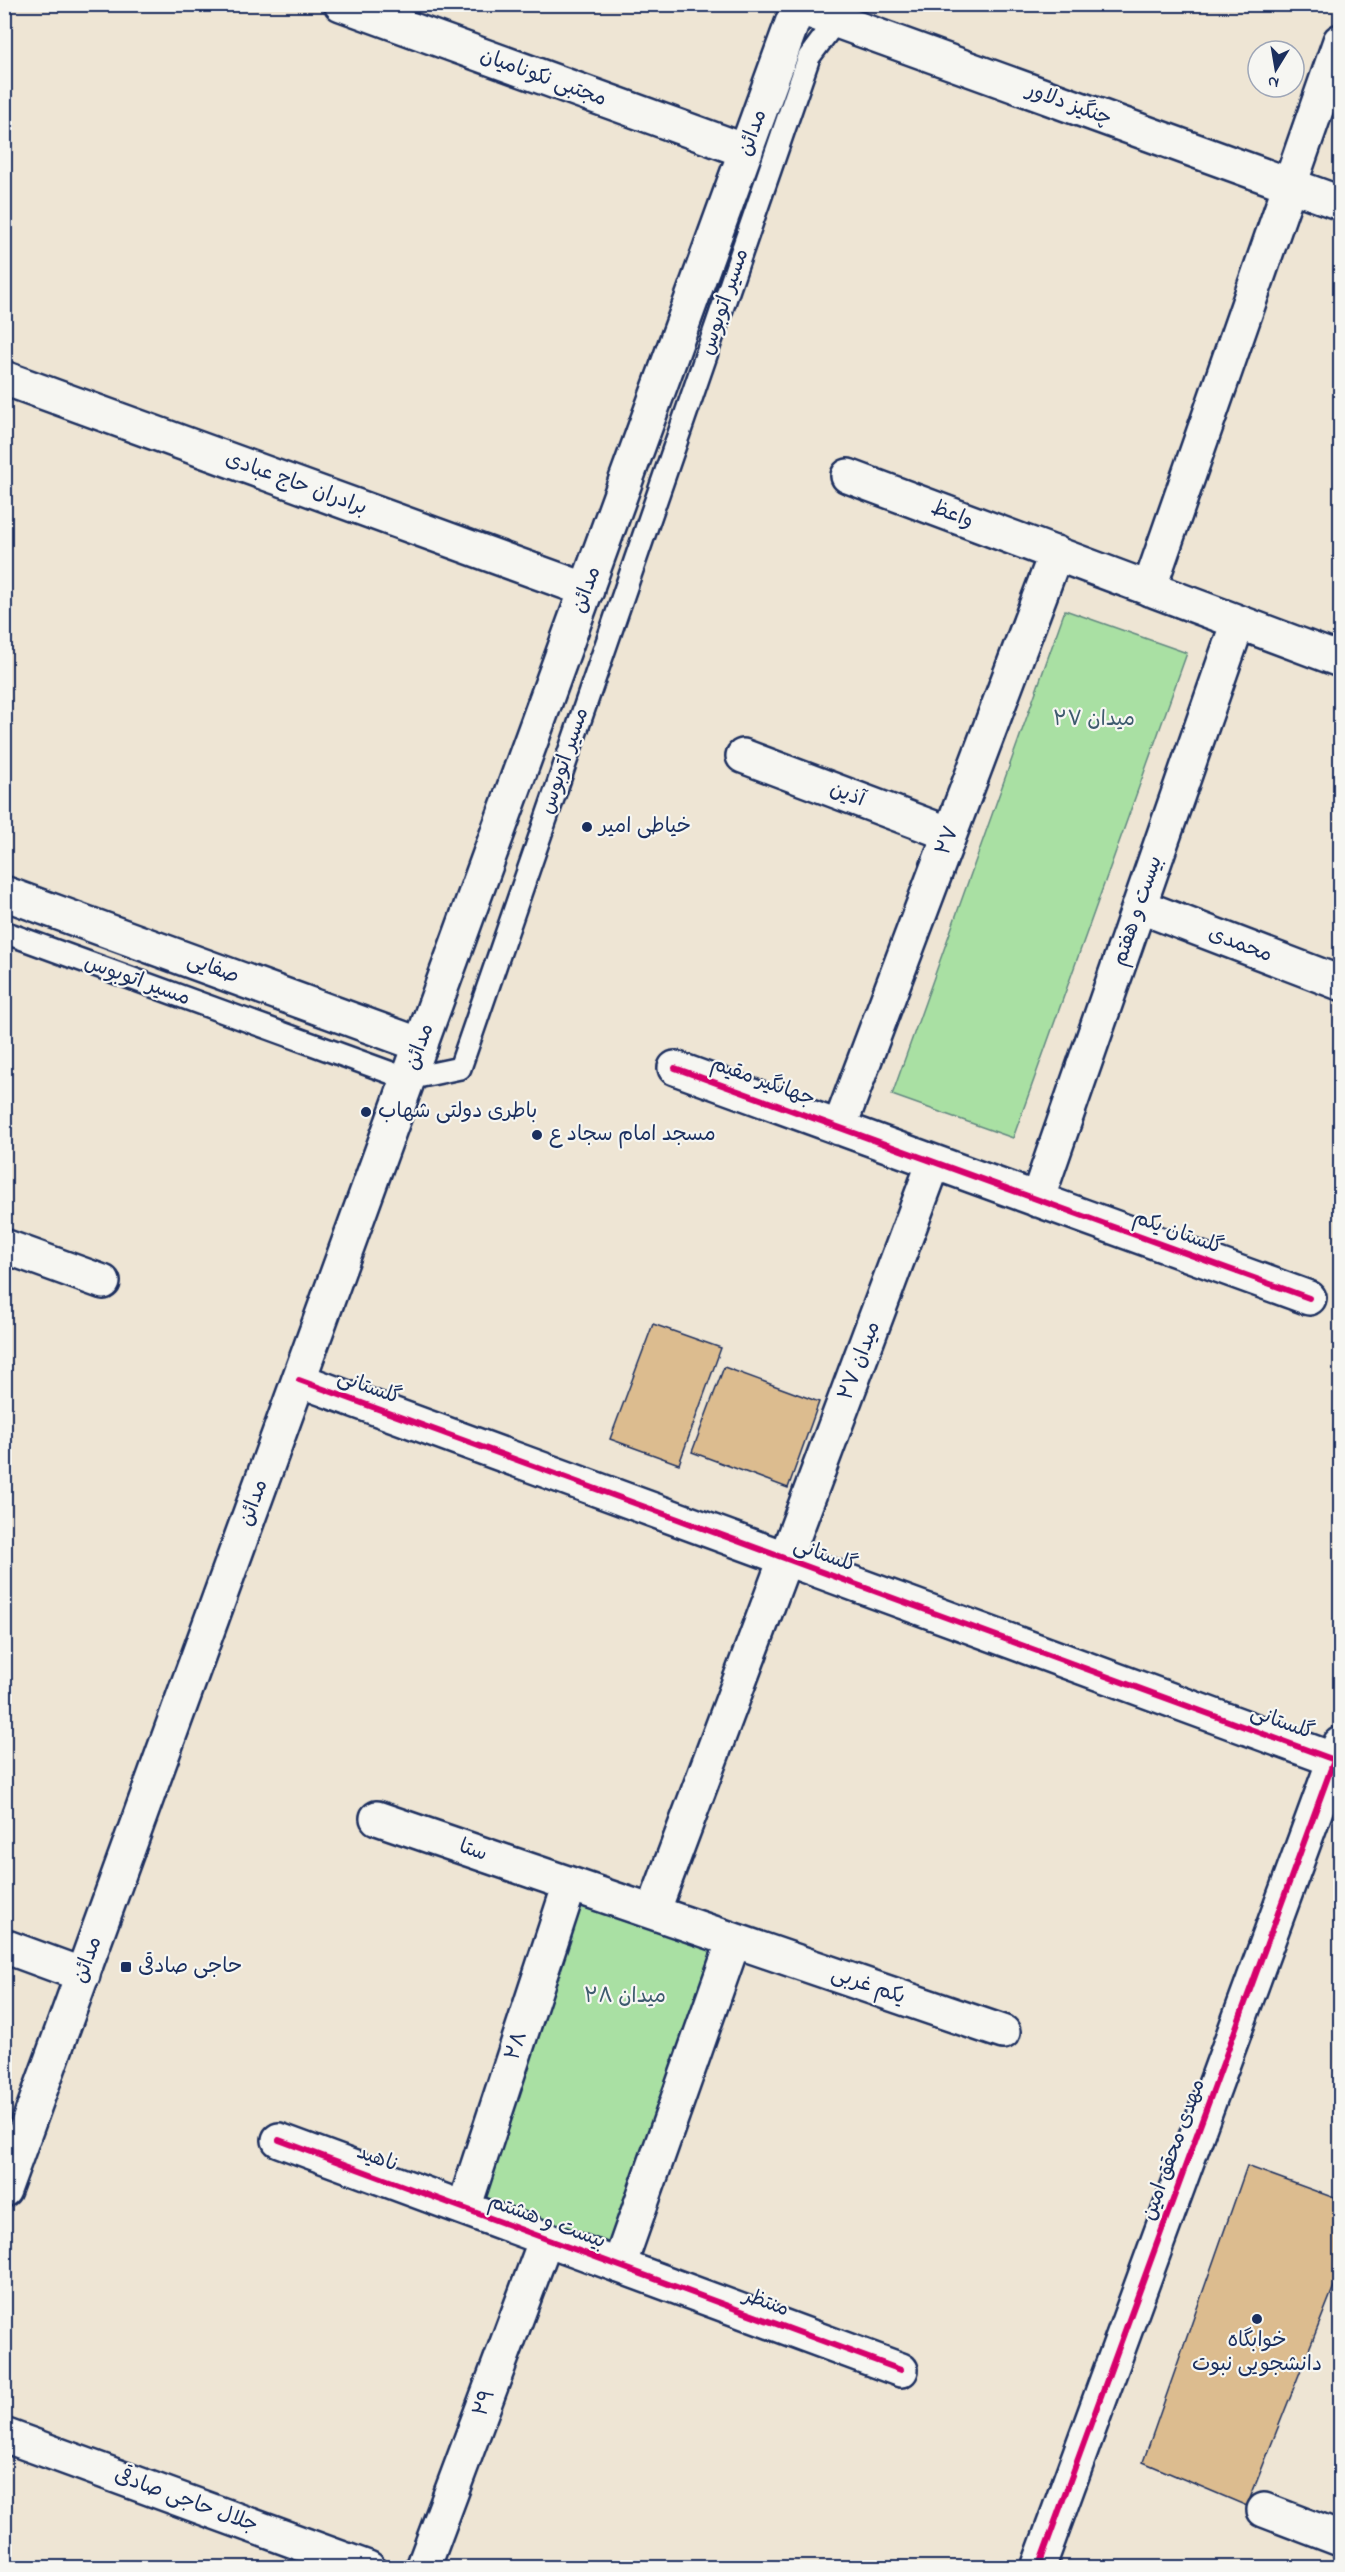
<svg xmlns="http://www.w3.org/2000/svg" width="1345" height="2572" viewBox="0 0 1345 2572" font-family="'Indie Flower','Playpen Sans Arabic',sans-serif">
  <rect width="100%" height="100%" fill="#eee5d4"/>
  <filter id="ink" filterUnits="userSpaceOnUse"><feTurbulence type="fractalNoise" baseFrequency=".0167" numOctaves="2"/><feDisplacementMap in="SourceGraphic" scale="12" xChannelSelector="R" yChannelSelector="G"/><feConvolveMatrix kernelMatrix="1 2 1 2 8 2 1 2 1" color-interpolation-filters="sRGB"/></filter>
  <g filter="url(#ink)">
    <path fill="#a9e0a3" stroke="#628880" stroke-width="1.5" d="M1065 610 1187 653 1013 1138 892 1095Z
      M579 1897 723 1948 614 2255 475 2203Z"/>
    <path fill="#dcbc8f" stroke="#1b2f5e" stroke-width="1.5" d="M653 1324 721 1348 679 1464 610 1439Z
      M724 1367 819 1402 788 1488 692 1452Z
      M1247 2166 1340 2200V2271L1247 2506 1143 2462Z"/>
    <g fill="none" stroke-linecap="round" stroke-linejoin="round">
      <defs>
        <path id="service" d="M4 932 408 1079 460 1068 809 57 836 21 842 4"/>
        <path id="minor" d="M341 4 746 151
          M798 7 1340 203
          M4 378 587 590
          M848 476 1340 660
          M1149 589 1340 41
          M743 756 950 834
          M4 893 421 1045
          M1139 906 1340 983
          M675 1068 1309 1298
          M839 1128 1056 553
          M1037 1200 1238 622
          M4 1246 103 1282
          M299 1380 1340 1762
          M377 1818 1003 2032
          M653 1912 934 1162
          M4 1946 83 1975
          M279 2140 901 2370
          M464 2208 570 1884
          M619 2266 734 1940
          M4 2435 368 2568
          M1264 2510 1340 2539
          M423 2568 546 2239
          M1038 2568 1340 1744"/>
        <path id="secondary" d="M4 2190 799 4"/>
      </defs>
      <use href="#service" stroke="#1b2f5e" stroke-width="26"/>
      <use href="#minor" stroke="#1b2f5e" stroke-width="38"/>
      <use href="#secondary" stroke="#1b2f5e" stroke-width="38"/>
      <use href="#service" stroke="#f6f6f2" stroke-width="21"/>
      <use href="#minor" stroke="#f6f6f2" stroke-width="33"/>
      <use href="#secondary" stroke="#f6f6f2" stroke-width="33"/>
      <defs>
        <path id="cycleway" d="M675 1068 1309 1298
          M299 1380 1340 1762
          M279 2140 901 2370
          M1038 2568 1340 1744"/>
      </defs>
      <use href="#cycleway" stroke="#f6f6f2" stroke-width="10"/>
      <use href="#cycleway" stroke="#d6006c" stroke-width="6"/>
    </g>
  </g>
  <g fill="#1b2f5e" stroke="#f6f6f2" stroke-width="2">
    <circle cx="587" cy="827" r="6"/>
    <circle cx="366" cy="1112" r="6"/>
    <circle cx="537" cy="1135" r="6"/>
    <rect x="120" y="1961" width="12" height="12" rx="3"/>
    <circle cx="1257" cy="2319" r="6"/>
  </g>
  <g text-anchor="middle" dominant-baseline="central" stroke-width="4.5" stroke-linejoin="round" paint-order="stroke">
    <g font-size="21" fill="#1b2f5e" stroke="#f6f6f2">
      <text transform="translate(543 78) rotate(20)">مجتبی نکونامیان</text>
      <text transform="translate(1069 105) rotate(20)">چنگیز دلاور</text>
      <text transform="translate(753 133) rotate(-70)">مدائن</text>
      <text transform="translate(725 302) rotate(-71)">مسیر اتوبوس</text>
      <text transform="translate(296 484) rotate(20)">برادران حاج عبادی</text>
      <text transform="translate(952 515) rotate(21)">واعظ</text>
      <text transform="translate(587 590) rotate(-70)">مدائن</text>
      <text transform="translate(565 761) rotate(-71)">مسیر اتوبوس</text>
      <text transform="translate(847 795) rotate(21)">آذین</text>
      <text transform="translate(948 841) rotate(-69)">۲۷</text>
      <text transform="translate(1138 911) rotate(-71)">بیست و هفتم</text>
      <text transform="translate(1240 945) rotate(21)">محمدی</text>
      <text transform="translate(213 969) rotate(20)">صفایی</text>
      <text transform="translate(137 981) rotate(20)">مسیر اتوبوس</text>
      <text transform="translate(420 1047) rotate(-70)">مدائن</text>
      <text transform="translate(763 1082) rotate(20)">جهانگیر مقیم</text>
      <text transform="translate(1178 1233) rotate(20)">گلستان یکم</text>
      <text transform="translate(860 1361) rotate(-69)">میدان ۲۷</text>
      <text transform="translate(369 1388) rotate(20)">گلستانی</text>
      <text transform="translate(254 1503) rotate(-70)">مدائن</text>
      <text transform="translate(825 1556) rotate(20)">گلستانی</text>
      <text transform="translate(1282 1723) rotate(20)">گلستانی</text>
      <text transform="translate(473 1851) rotate(19)">ستا</text>
      <text transform="translate(88 1960) rotate(-70)">مدائن</text>
      <text transform="translate(868 1986) rotate(19)">یکم غربی</text>
      <text transform="translate(517 2046) rotate(-72)">۲۸</text>
      <text transform="translate(1174 2150) rotate(-70)">مهدی محقق امین</text>
      <text transform="translate(377 2159) rotate(20)">ناهید</text>
      <text transform="translate(547 2222) rotate(20)">بیست و هشتم</text>
      <text transform="translate(766 2303) rotate(20)">منتظر</text>
      <text transform="translate(485 2403) rotate(-70)">۲۹</text>
      <text transform="translate(186 2501) rotate(20)">جلال حاجی صادقی</text>
    </g>
    <g font-size="21" fill="#3e5b6f" stroke="#f6f6f2">
      <text x="1094" y="720">میدان ۲۷</text>
      <text x="625" y="1997">میدان ۲۸</text>
    </g>
    <g font-size="21" fill="#1b2f5e" stroke="#f6f6f2" text-anchor="start">
      <text x="599" y="827">خیاطی امیر</text>
      <text x="378" y="1112">باطری دولتی شهاب</text>
      <text x="549" y="1135">مسجد امام سجاد ع</text>
      <text x="138" y="1967">حاجی صادقی</text>
      <text x="1257" y="2341" text-anchor="middle">خوابگاه<tspan x="1257" dy="24">دانشجویی نبوت</tspan></text>
    </g>
  </g>
  <rect width="1345" height="2572" fill="none" stroke="#f6f6f2" stroke-width="24"/>
  <rect x="12" y="12" width="1321" height="2548" fill="none" stroke="#1b2f5e" stroke-width="2" filter="url(#ink)"/>
  <g transform="translate(1276 69) rotate(191)"><circle r="28" fill="#f6f6f2" stroke="#9ea6b7" stroke-width="1.5"/>
  <path d="M0-4.5L10 22L0 15L-10 22Z" fill="#1b2f5e"/>
  <text y="-9" font-size="16" font-weight="bold" text-anchor="middle" fill="#1b2f5e">N</text>
  </g>
</svg>
